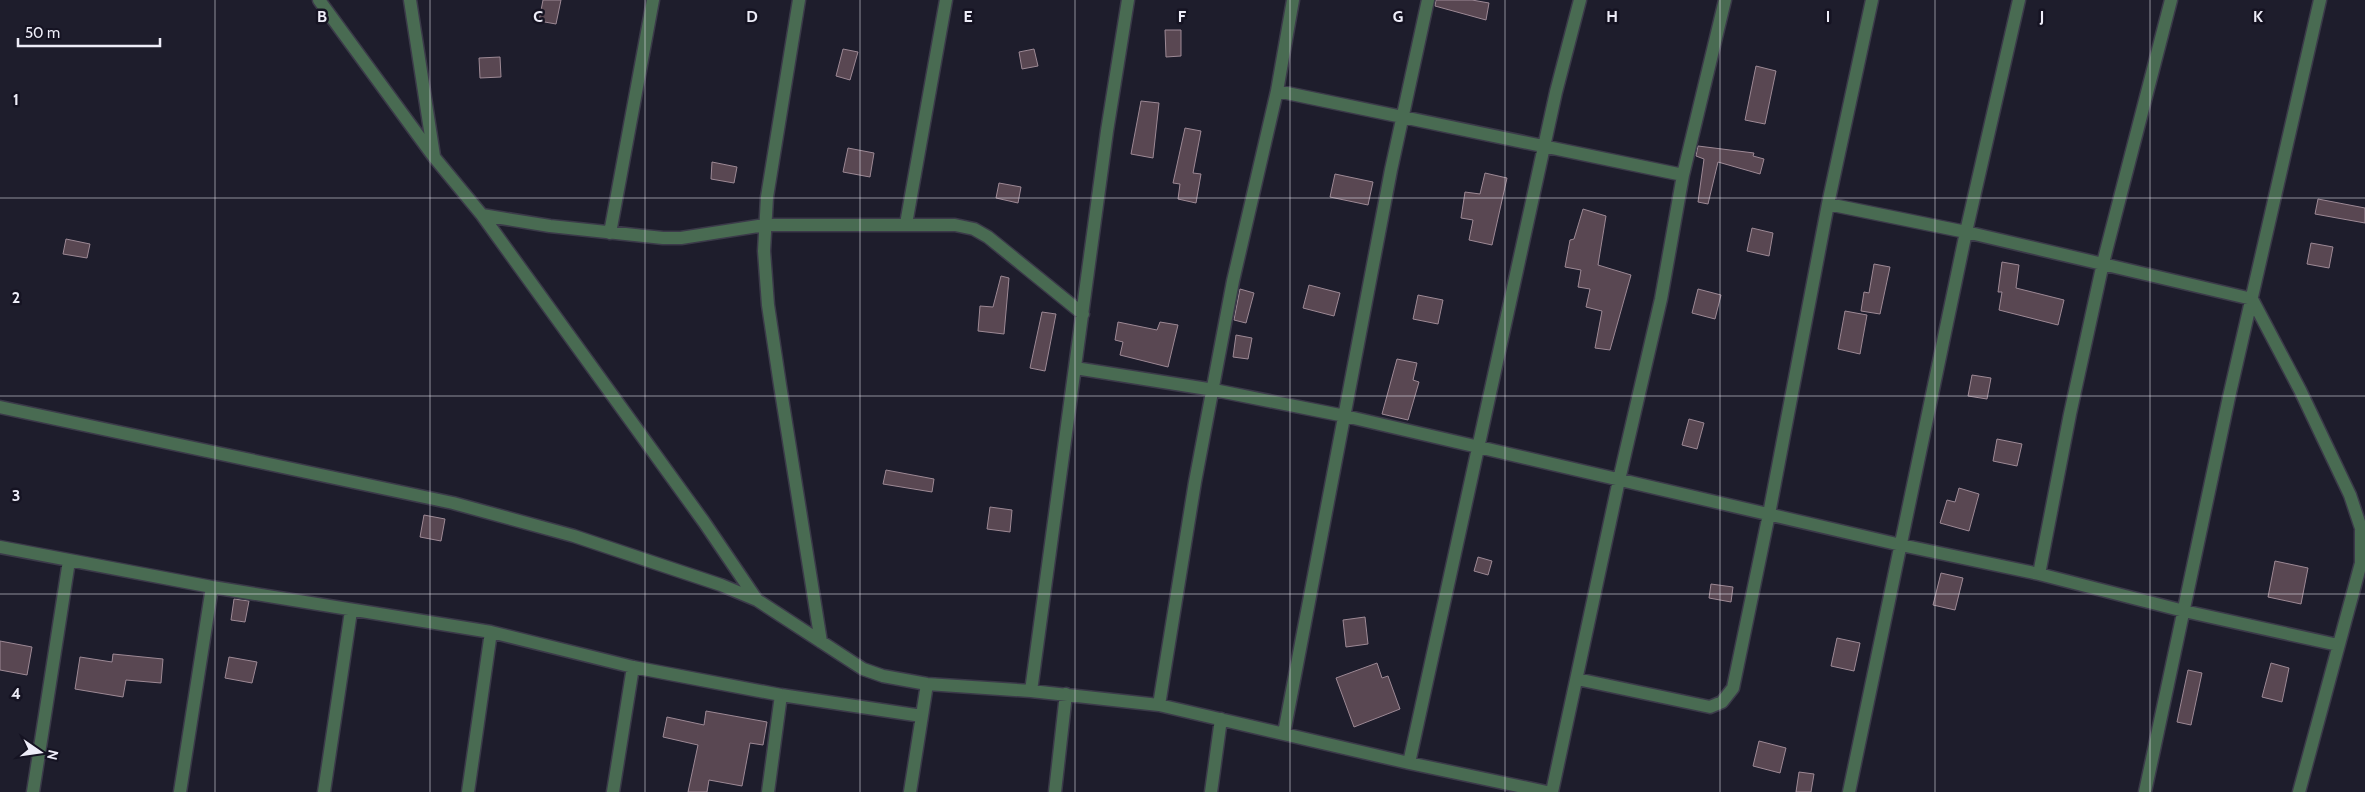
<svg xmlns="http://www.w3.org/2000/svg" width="2365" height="792" viewBox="0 0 2365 792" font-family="Cabin,sans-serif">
  <rect width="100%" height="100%" fill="#1e1d2c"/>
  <path fill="#594752" stroke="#9d8995" d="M543 0H561L556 24 539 21Z
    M1436 0H1472L1489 3 1486 20 1435 6Z
    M1165 30H1181V56L1166 57Z
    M843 49 858 52 850 80 836 76Z
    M1034 49 1038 66 1022 69 1019 52Z
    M500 57 501 77 480 78 479 58Z
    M1756 66 1776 71 1765 124 1745 120Z
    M1141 101 1159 103 1153 158 1131 154Z
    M1185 128 1201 131 1193 173 1201 174 1196 203 1178 199 1180 184 1173 183Z
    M1698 146 1754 153 1753 156 1764 159 1760 174 1718 162 1708 204 1698 202 1704 159 1696 156Z
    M848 148 874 153 870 177 843 172Z
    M712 162 737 167 734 183 711 179Z
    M1485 173 1507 178 1492 245 1469 240 1473 220 1461 218 1465 192 1480 194Z
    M1335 174 1373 182 1368 205 1330 197Z
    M999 183 1021 187 1018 203 996 198Z
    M2318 199 2365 208V223L2315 214Z
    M1583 209 1606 216 1598 265 1631 275 1610 350 1595 348 1602 311 1586 307 1590 289 1578 287 1581 270 1565 267 1570 240 1574 239Z
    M1752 228 1773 233 1769 256 1747 251Z
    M66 239 90 244 87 258 63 254Z
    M2311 243 2333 247 2329 268 2307 264Z
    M2002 262 2019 265 2016 288 2064 300 2058 325 1999 310 2002 292H1998Z
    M1874 264 1890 267 1880 314 1861 311 1864 292 1869 293Z
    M1001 276 1009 278 1004 334 978 331 980 306 993 307Z
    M1309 285 1340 293 1334 316 1303 308Z
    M1240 289 1254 293 1246 323 1234 320Z
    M1698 289 1721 295 1715 319 1692 313Z
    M1418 295 1443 300 1438 324 1413 319Z
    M1845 311 1867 315 1860 354 1838 349Z
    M1042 312 1056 314 1045 371 1030 368Z
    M1118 322 1157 330 1160 322 1178 325 1168 367 1120 355 1123 342 1115 340Z
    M1236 335 1252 338 1248 359 1233 357Z
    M1397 359 1417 363 1413 380 1419 382 1408 420 1382 414Z
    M1972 375 1991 378 1987 399 1968 396Z
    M1689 419 1704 423 1697 449 1682 445Z
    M1997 439 2022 444 2017 466 1993 461Z
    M886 470 934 479 932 492 883 484Z
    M1959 488 1979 494 1969 531 1940 523 1947 500 1955 502Z
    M990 507 1012 510 1010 532 987 529Z
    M424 515 445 519 441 541 420 537Z
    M1478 557 1492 561 1488 575 1474 571Z
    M2275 561 2308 568 2301 604 2268 597Z
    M1941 573 1963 578 1955 610 1933 605Z
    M1711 584 1733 587 1731 602 1709 598Z
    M234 599 249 601 245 622 231 620Z
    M1365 617 1368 644 1346 647 1343 620Z
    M1837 638 1860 643 1854 671 1831 666Z
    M0 641 32 647 27 675 0 670Z
    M113 654 163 659 161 683 126 680 123 697 75 689 80 657 112 662Z
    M229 657 257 662 252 683 225 678Z
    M1377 663 1382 678 1388 676 1400 709 1354 727 1336 678Z
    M2271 663 2289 668 2282 702 2262 697Z
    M2188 670 2202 673 2191 725 2177 722Z
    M706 711 767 722 763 745 750 743 742 786 709 780 707 792H688L698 745 663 737 667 717 704 725Z
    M1759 741 1786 748 1780 773 1753 766Z
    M1799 772 1814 774 1811 792H1796Z"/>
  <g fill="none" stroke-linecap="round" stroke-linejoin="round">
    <defs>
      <path id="minor" d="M319 0 434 157 482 215 704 522 757 600
        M410 0 434 156
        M799 0 767 197 764 251 768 305 780 385 821 642
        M1277 91 1683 175
        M1828 204 1966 232 2252 299 2300 390 2350 495 2361 528V563L2299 792
        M482 215 550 226 663 238H681L765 225H955L974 229 988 237 1083 314
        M906 224 946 0
        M610 233 653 0
        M1075 368 1214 390 1345 416 1901 545 2039 574 2184 611 2338 645
        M0 407 453 503 574 536 721 585 757 600 863 669 883 676 927 684 1031 691 1159 705 1409 763 1547 792
        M0 547 212 587 491 632 633 667 781 695 922 716
        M2039 574 2070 414 2103 263 2171 0
        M1577 679 1710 707 1722 702 1733 688 1769 514 1828 204 1872 0
        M1031 691 1107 131 1128 0
        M1159 705 1195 482 1233 281 1277 91 1293 0
        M1284 733 1391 170 1428 0
        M1409 763 1556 92 1580 0
        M33 792 69 561
        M180 792 212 587
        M324 792 351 611
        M468 792 491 632
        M613 792 633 667
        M768 792 781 695
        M910 792 927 684
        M1055 792 1066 694
        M1211 792 1221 719
        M1552 792 1619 480 1661 299 1683 175 1725 0
        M1849 792 1966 232 2019 0
        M2145 792 2229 397 2320 0"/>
    </defs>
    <use href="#minor" stroke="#3b3a49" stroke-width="15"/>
    <use href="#minor" stroke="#496b52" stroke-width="12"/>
  </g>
  <path fill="none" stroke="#eeedf8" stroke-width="1" stroke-opacity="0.55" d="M215 0V792M430 0V792M645 0V792M860 0V792M1075 0V792M1290 0V792M1505 0V792M1720 0V792M1935 0V792M2150 0V792M0 198H2365M0 396H2365M0 594H2365"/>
  <g font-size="16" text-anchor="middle" font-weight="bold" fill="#eeedf8" stroke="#151322" stroke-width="5" stroke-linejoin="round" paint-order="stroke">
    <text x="322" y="22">B</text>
    <text x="538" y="22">C</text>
    <text x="752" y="22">D</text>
    <text x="968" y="22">E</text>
    <text x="1182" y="22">F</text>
    <text x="1398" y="22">G</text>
    <text x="1612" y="22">H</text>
    <text x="1828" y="22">I</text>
    <text x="2042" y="22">J</text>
    <text x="2258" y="22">K</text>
    <text x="16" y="105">1</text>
    <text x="16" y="303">2</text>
    <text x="16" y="501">3</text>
    <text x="16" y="699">4</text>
  </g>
  <g transform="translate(40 752) rotate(103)" stroke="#151322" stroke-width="4" paint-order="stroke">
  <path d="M0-4L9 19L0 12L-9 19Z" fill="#eeedf8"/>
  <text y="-8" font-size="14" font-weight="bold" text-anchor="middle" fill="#eeedf8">N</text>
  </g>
  <path d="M18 38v8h142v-8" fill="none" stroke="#eeedf8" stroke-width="2.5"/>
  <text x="25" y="38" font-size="15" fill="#eeedf8" stroke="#151322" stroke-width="4" paint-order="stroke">50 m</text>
</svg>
